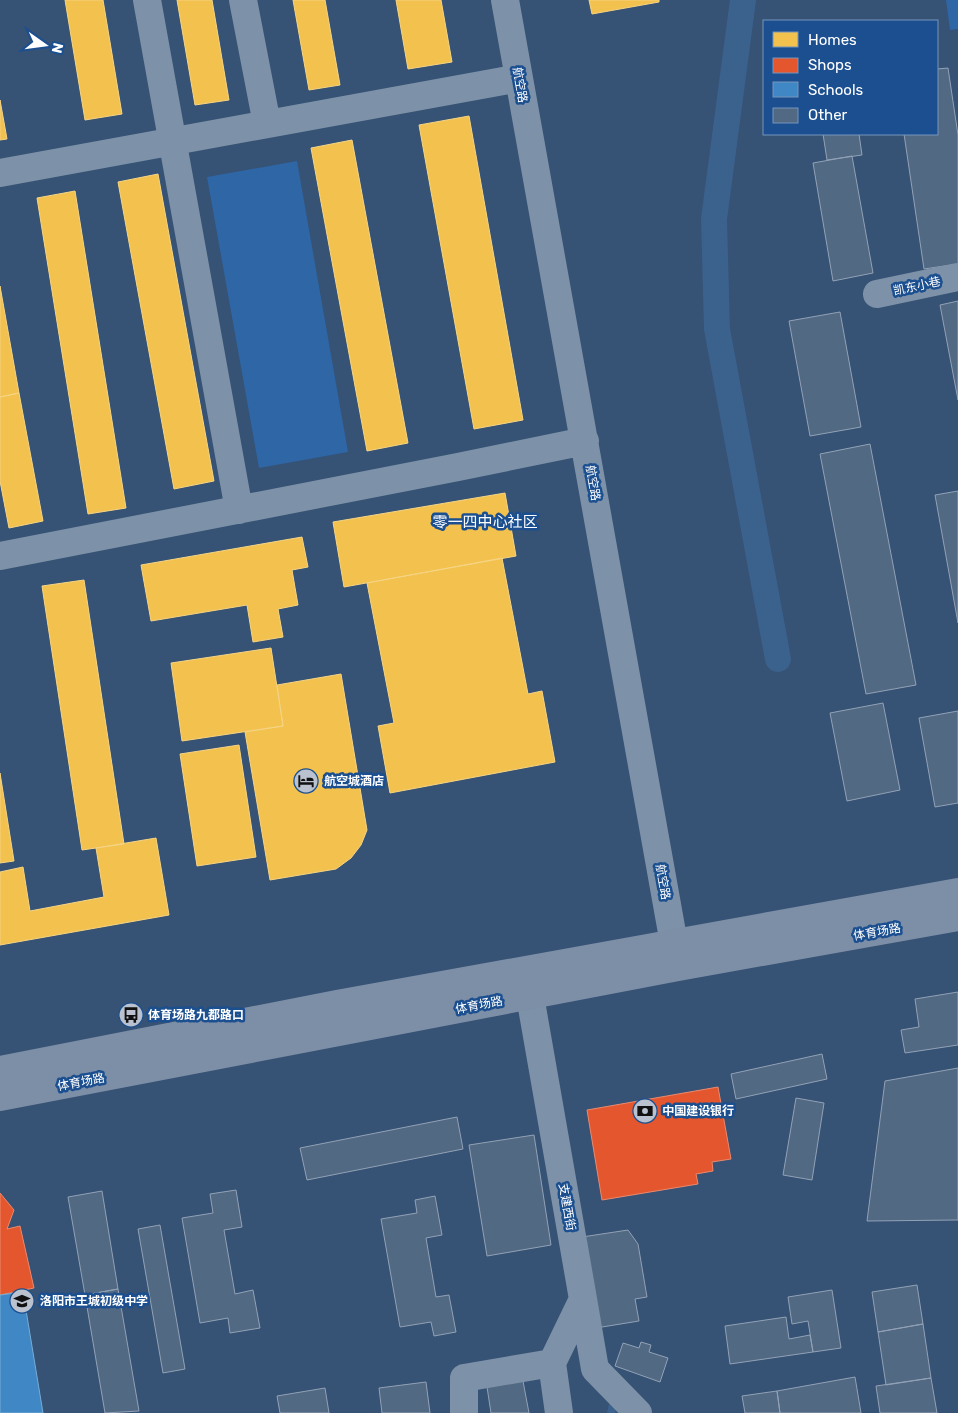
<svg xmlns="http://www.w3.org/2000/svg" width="958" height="1413" viewBox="0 0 958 1413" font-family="Rubik,'Noto Sans SC',sans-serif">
  <rect width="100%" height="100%" fill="#365274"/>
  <path fill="#2f66a5" d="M946 0H958V29L950 30Z
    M297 161 348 452 259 468 207 177Z"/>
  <path fill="#f2c14e" stroke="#f6d483" d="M65 0H103L122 114 85 120Z
    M177 0H212L229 100 195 105Z
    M293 0H325L340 85 309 90Z
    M396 0H441L452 62 408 69Z
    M589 0H659V2L592 14Z
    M0 100 7 139 0 140Z
    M469 116 523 420 474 429 419 125Z
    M352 140 408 443 367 451 311 148Z
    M158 174 214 481 174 489 118 182Z
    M75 191 126 508 88 514 37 198Z
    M0 286 19 393 0 397Z
    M19 393 43 521 9 528 0 481V397Z
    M505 493 516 556 344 587 333 522Z
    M302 537 308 567 292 570 298 605 278 609 283 637 253 642 247 605 151 621 141 565Z
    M502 558 528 694 542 691 555 762 390 793 378 726 394 723 367 583Z
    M84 580 124 844 82 850 42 586Z
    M271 648 283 726 182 741 171 663Z
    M341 674 367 830 361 845 351 858 336 869 270 880 245 732 283 726 277 685Z
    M239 745 256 857 197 866 180 754Z
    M0 773 14 861 0 863Z
    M156 838 169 915 0 945V872L23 867 30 911 104 897 96 848Z"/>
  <path fill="#e4572e" stroke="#ec896d" d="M718 1087 731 1159 712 1162 713 1171 696 1174 698 1184 602 1200 587 1110Z
    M0 1193 14 1210 7 1229 20 1226 34 1288 0 1295Z"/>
  <path fill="#3f88c5" stroke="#79acd6" d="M23 1292 43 1413H0V1295Z"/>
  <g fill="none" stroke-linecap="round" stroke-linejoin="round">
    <path stroke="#3b618d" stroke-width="8" d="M611 1413 614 1400"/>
    <path stroke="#3b618d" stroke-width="26" d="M743 0 714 219 717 329 778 659"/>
  </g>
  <path fill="#526984" stroke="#92a2b6" d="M948 68 958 135V264L924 269 904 134H937V69Z
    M823 134H859L862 155 827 160Z
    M852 156 873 273 833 281 813 163Z
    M958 301V400L940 305Z
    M840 312 861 427 810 436 789 321Z
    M870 444 916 685 866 694 820 454Z
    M958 491V623L935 495Z
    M883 703 900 790 847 801 830 713Z
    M958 711V803L935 807 919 718Z
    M958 992V1045L905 1053 901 1030 919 1027 915 999Z
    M822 1054 827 1079 736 1099 731 1074Z
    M958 1068V1220L867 1221 885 1081Z
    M796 1098 824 1103 812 1180 783 1175Z
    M457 1117 463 1149 307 1180 300 1148Z
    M534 1135 551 1245 487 1256 469 1145Z
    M236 1190 242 1227 224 1230 235 1294 253 1290 260 1328 230 1333 228 1318 200 1323 182 1218 213 1213 210 1194Z
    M102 1191 118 1289 85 1295 68 1197Z
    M435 1196 442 1235 426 1238 436 1297 449 1295 456 1332 434 1336 431 1322 400 1327 381 1219 417 1213 415 1200Z
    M160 1225 185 1369 163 1373 138 1229Z
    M628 1230 638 1244 647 1297 635 1299 639 1321 596 1328 582 1237Z
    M917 1285 923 1324 878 1332 872 1292Z
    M118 1289 139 1411 105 1413 85 1295Z
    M832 1290 841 1348 813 1352 808 1321 792 1324 788 1297Z
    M786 1317 789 1339 810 1335 813 1352 730 1364 725 1326Z
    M923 1324 931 1378 886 1385 878 1332Z
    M641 1342 651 1345 649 1352 668 1358 660 1382 615 1366 623 1343 639 1348Z
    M855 1377 861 1413H780L777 1391Z
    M931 1378 937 1413H880L876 1386Z
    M523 1381 529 1413H491L487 1387Z
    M426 1382 430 1413H382L379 1388Z
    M325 1388 329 1413H280L277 1396Z
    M777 1391 780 1413H745L742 1396Z"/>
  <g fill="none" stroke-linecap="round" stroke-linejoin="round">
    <path stroke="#7d92a8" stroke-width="28" d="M147 0 239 510
      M243 0 267 124
      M505 0 678 966
      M0 173 519 78
      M877 294 958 277
      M0 556 458 467 585 441
      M530 996 583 1299 552 1363 559 1413
      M583 1299 595 1369 638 1413
      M464 1413V1378L552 1363"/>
    <path stroke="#7d8ea7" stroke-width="28" d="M0 1070 337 1004 958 892
      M0 1097 678 967 958 917"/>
  </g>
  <defs>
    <symbol id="hotel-disc" viewBox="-11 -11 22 22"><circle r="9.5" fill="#b9c2ce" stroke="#1b4f8f"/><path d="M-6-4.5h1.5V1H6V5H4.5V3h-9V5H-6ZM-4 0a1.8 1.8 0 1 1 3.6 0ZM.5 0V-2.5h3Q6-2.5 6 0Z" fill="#111"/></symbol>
    <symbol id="bus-disc" viewBox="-11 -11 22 22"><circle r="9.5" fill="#b9c2ce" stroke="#1b4f8f"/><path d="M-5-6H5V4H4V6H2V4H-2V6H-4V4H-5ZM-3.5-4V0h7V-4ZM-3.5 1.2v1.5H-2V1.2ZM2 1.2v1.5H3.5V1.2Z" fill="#111"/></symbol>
    <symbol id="bank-disc" viewBox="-11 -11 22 22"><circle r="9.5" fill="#b9c2ce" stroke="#1b4f8f"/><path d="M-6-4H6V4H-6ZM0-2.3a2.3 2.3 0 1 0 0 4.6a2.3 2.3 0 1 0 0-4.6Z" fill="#111"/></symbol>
    <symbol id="school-disc" viewBox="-11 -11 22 22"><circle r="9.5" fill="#b9c2ce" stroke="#1b4f8f"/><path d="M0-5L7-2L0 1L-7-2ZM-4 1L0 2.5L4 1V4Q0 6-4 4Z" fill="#111"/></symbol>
  </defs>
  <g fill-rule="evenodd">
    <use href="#hotel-disc" x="292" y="767" width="28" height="28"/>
    <use href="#bus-disc" x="117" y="1001" width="28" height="28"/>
    <use href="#bank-disc" x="631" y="1097" width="28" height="28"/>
    <use href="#school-disc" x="8" y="1287" width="28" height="28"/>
  </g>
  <g text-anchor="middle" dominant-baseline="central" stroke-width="5" stroke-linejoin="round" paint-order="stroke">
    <g font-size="12" fill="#fff" stroke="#1b4f8f">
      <text transform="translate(520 85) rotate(80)">航空路</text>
      <text transform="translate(917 286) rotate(-12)">凯东小巷</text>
      <text transform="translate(593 483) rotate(80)">航空路</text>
      <text transform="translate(663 882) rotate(80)">航空路</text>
      <text transform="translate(877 932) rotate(-10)">体育场路</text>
      <text transform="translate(479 1005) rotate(-11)">体育场路</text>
      <text transform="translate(81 1082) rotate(-11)">体育场路</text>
      <text transform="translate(567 1207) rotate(80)">支建西街</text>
    </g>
    <g font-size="12" font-weight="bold" fill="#fff" stroke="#1b4f8f" text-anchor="start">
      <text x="324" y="781">航空城酒店</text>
      <text x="148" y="1015">体育场路九都路口</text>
      <text x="662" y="1111">中国建设银行</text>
      <text x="40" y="1301">洛阳市王城初级中学</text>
    </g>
    <g font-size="15" fill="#fff" stroke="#1b4f8f">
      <text x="485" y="522">零一四中心社区</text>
    </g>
  </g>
  <rect x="763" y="20" width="175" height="115" fill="#1b4f8f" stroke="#7695bc"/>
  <rect x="773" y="32" width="25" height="15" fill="#f2c14e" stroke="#7695bc"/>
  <text x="808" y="45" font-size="15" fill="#ffffff">Homes</text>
  <rect x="773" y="58" width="25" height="15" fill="#e4572e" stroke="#7695bc"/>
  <text x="808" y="70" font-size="15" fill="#ffffff">Shops</text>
  <rect x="773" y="82" width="25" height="15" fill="#3f88c5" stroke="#7695bc"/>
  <text x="808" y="95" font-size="15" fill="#ffffff">Schools</text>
  <rect x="773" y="108" width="25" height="15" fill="#526984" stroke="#7695bc"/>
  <text x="808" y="120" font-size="15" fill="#ffffff">Other</text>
  <g transform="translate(45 45) rotate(104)" stroke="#1b4f8f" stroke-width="4" paint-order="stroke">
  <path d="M0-4L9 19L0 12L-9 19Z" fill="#ffffff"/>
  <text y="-8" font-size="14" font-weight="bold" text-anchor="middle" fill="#ffffff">N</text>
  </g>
</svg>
